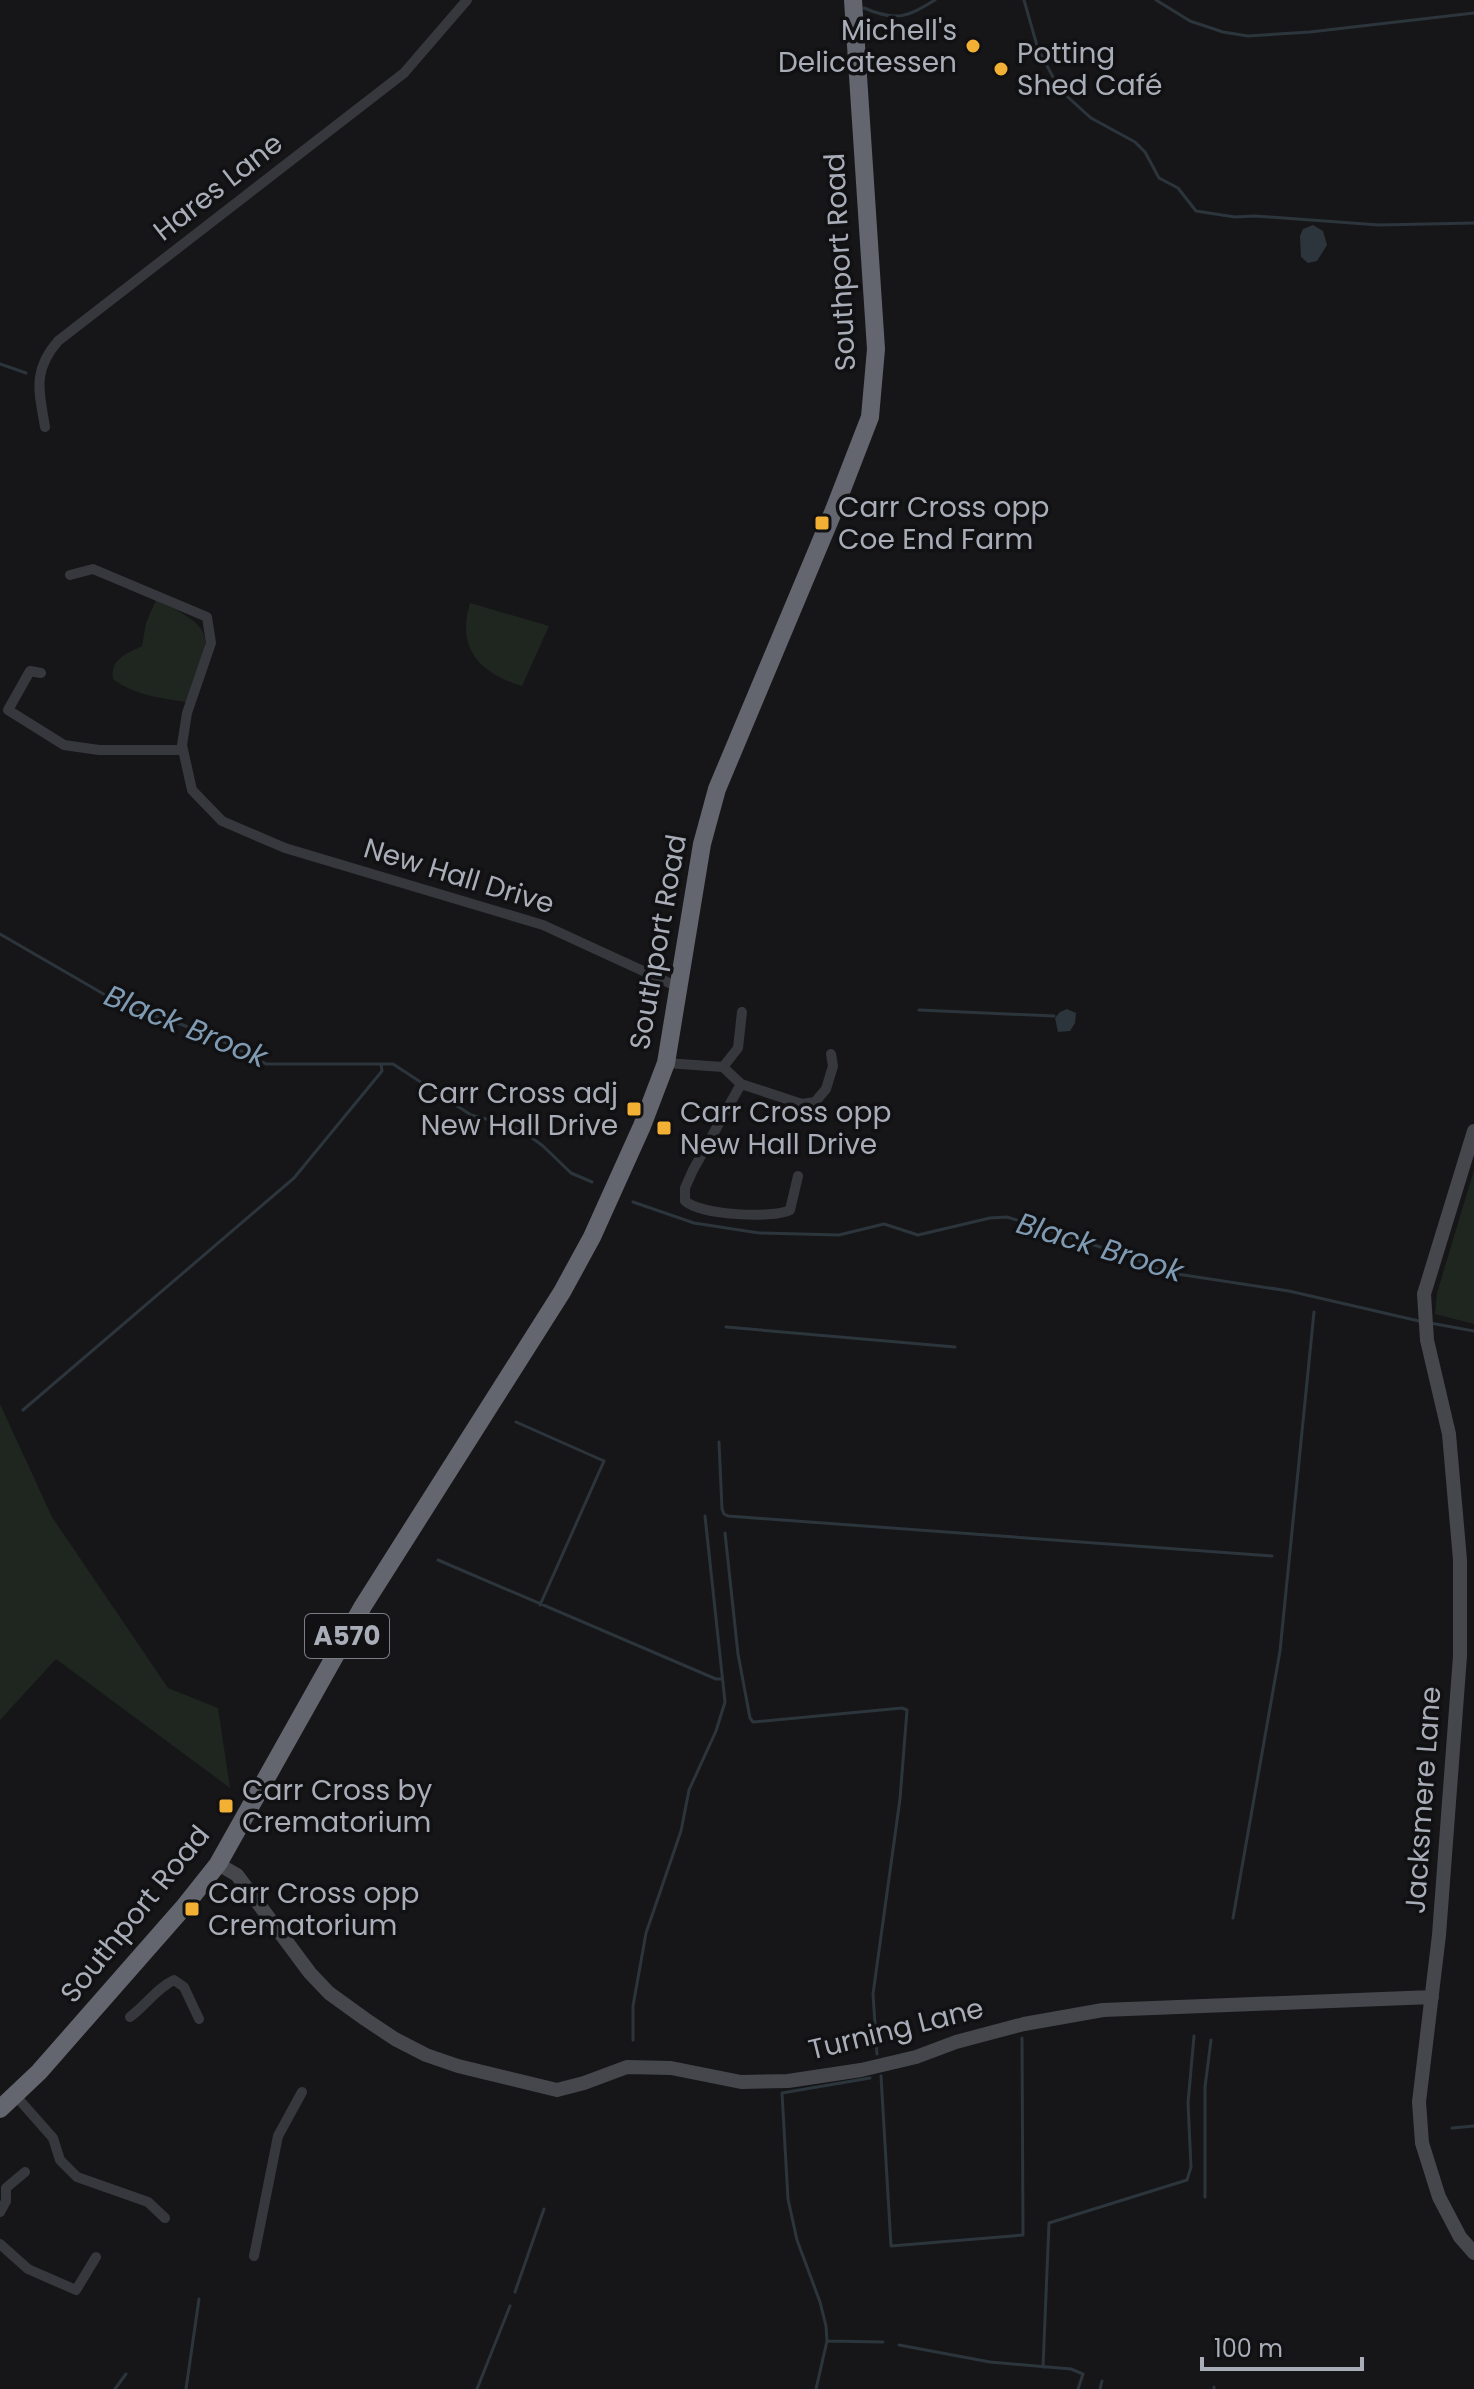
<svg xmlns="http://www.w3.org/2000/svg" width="1474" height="2389" viewBox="0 0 1474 2389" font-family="Poppins,sans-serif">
  <rect width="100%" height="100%" fill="#161618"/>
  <path fill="#1e261f" d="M156 600C225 632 208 639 186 702 160 698 134 695 113 679 110 659 126 654 142 646L146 623Z
    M470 603 549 626 522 686C480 673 456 649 470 603Z
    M1474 1170V1324L1435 1314 1437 1293Z
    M0 1404 52 1517 168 1688 218 1708 230 1788 56 1659 0 1720Z"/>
  <path fill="#2c353c" d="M1313 225 1323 231 1327 245 1317 261 1308 263 1301 257 1300 236 1303 229Z
    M1067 1009 1076 1013 1075 1023 1070 1031 1058 1032 1055 1018 1060 1012Z"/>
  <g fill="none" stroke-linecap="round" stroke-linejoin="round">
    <path stroke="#2c353c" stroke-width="3" d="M1024 0 1038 49 1060 90 1091 118 1135 142 1145 152 1159 178 1178 188 1196 211 1235 217 1255 216 1379 225 1474 223
      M1156 0 1190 21 1223 32 1248 36 1310 32 1474 13
      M864 8C897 22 907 17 935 0
      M0 364 26 373
      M0 934 126 1007 183 1025 222 1041 266 1064H393L471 1115 509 1125 528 1135 543 1146 571 1173 592 1182
      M919 1010 1054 1016
      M633 1202 694 1223 759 1233 839 1235 884 1224 918 1235 990 1218 1007 1217 1128 1256 1164 1272 1289 1291 1419 1321
      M1430 1323 1474 1331
      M726 1327 955 1347
      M23 1410 294 1178 382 1071 381 1064
      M516 1422 604 1461 540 1605
      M719 1442 722 1509 724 1514 728 1516 1272 1556
      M725 1533 738 1654 750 1718 753 1722 902 1708 907 1710 900 1799 873 1994 877 2054
      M438 1560 716 1679H722
      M1233 1918 1280 1651 1314 1312
      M633 2040V2006L646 1933 681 1831 689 1790 716 1731 725 1702 705 1516
      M881 2076 891 2246 1023 2235 1022 2038
      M1452 2128 1474 2126
      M1205 2197V2087L1211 2040
      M515 2292 544 2209
      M827 2341 883 2342
      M899 2345 990 2362 1071 2369 1083 2374 1078 2389
      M1043 2367 1049 2223 1187 2180 1191 2167 1188 2103 1194 2036
      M1214 2387V2389
      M115 2389 126 2374
      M186 2389 199 2299
      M477 2389 510 2306
      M816 2389 827 2341 826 2326 820 2302 797 2240 788 2199 782 2093 870 2078
      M1100 2389 1102 2381"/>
    <path stroke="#37383d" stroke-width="10" d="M45 427C39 391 32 371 58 341L404 73 467 0
      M70 575 93 569 207 617 211 643 187 713 182 745 192 790 222 821 285 848 543 925 678 987
      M41 673 30 671 8 710 64 745 99 750H183L182 746
      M666 1063 723 1067 741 1084 802 1104 815 1102 826 1089 833 1066 831 1054
      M723 1067 738 1048 742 1012
      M741 1084 693 1170 685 1188V1201C701 1215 772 1219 790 1210L798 1176
      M130 2017C146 2005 157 1988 174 1980L184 1987 199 2019
      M15 2095 53 2138 60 2160 77 2177 148 2202 165 2218
      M0 2212 6 2201V2188L25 2172
      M0 2244 28 2269 76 2290 96 2257
      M254 2256 278 2136 302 2092"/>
    <path stroke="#45474d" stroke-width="14" d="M1474 1131 1424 1294 1427 1340 1449 1434 1460 1560V1656L1439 1935 1419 2102 1422 2143 1439 2197 1460 2237 1474 2253
      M218 1864 237 1875 310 1973 329 1993 365 2019 395 2039 426 2055 458 2066 557 2090 584 2083 627 2067 671 2068 741 2082 788 2081 861 2070 916 2057 956 2042 1024 2024 1103 2010 1432 1997"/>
    <path stroke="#63666e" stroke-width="18" d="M0 2109 39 2072 183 1908 218 1864 363 1606 562 1292 592 1237 642 1126 666 1063 702 844 717 789 834 510 870 417 876 349 853 0"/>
  </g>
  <g fill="#f2b134" stroke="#111113" stroke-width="3">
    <circle cx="973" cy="46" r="8"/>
    <circle cx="1001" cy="69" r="8"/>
    <rect x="814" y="515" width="16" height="16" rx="4"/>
    <rect x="626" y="1101" width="16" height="16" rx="4"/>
    <rect x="656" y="1120" width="16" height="16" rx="4"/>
    <rect x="218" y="1798" width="16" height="16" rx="4"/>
    <rect x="184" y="1901" width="16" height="16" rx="4"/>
  </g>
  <g text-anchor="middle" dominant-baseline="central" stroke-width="7" stroke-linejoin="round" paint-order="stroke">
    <rect fill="#111113" stroke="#7b7e86" stroke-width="2" x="305" y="1614" width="84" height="44" rx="6"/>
    <g font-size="26" font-weight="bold" fill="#a8adb8">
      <text x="347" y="1636">A570</text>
    </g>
    <g font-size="28" fill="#a8adb8" stroke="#111113" text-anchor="start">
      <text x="957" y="30" text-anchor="end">Michell's<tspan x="957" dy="32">Delicatessen</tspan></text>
      <text x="1017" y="53">Potting<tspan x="1017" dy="32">Shed Café</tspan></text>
      <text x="838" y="507">Carr Cross opp<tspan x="838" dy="32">Coe End Farm</tspan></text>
      <text x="618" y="1093" text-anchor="end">Carr Cross adj<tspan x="618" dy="32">New Hall Drive</tspan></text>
      <text x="680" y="1112">Carr Cross opp<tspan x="680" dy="32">New Hall Drive</tspan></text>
      <text x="242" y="1790">Carr Cross by<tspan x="242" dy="32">Crematorium</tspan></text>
      <text x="208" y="1893">Carr Cross opp<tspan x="208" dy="32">Crematorium</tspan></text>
    </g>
    <g font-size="28" fill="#a8adb8" stroke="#111113">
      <text transform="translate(218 187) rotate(-38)">Hares Lane</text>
      <text transform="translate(840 262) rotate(-93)">Southport Road</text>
      <text transform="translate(459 876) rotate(17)">New Hall Drive</text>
      <text transform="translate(658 942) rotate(-80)">Southport Road</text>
      <text transform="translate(1423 1800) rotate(-86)">Jacksmere Lane</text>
      <text transform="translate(135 1914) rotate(-51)">Southport Road</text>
      <text transform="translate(896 2029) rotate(-14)">Turning Lane</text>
    </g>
    <g font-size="30" font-style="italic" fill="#7f9bb3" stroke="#111113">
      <text transform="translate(186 1026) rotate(22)">Black Brook</text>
      <text transform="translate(1100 1247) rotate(17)">Black Brook</text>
    </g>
  </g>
  <path d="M1202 2357v12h160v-12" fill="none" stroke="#a8adb8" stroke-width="4"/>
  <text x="1214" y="2357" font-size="24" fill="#a8adb8" stroke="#111113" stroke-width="6" paint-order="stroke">100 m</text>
</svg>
